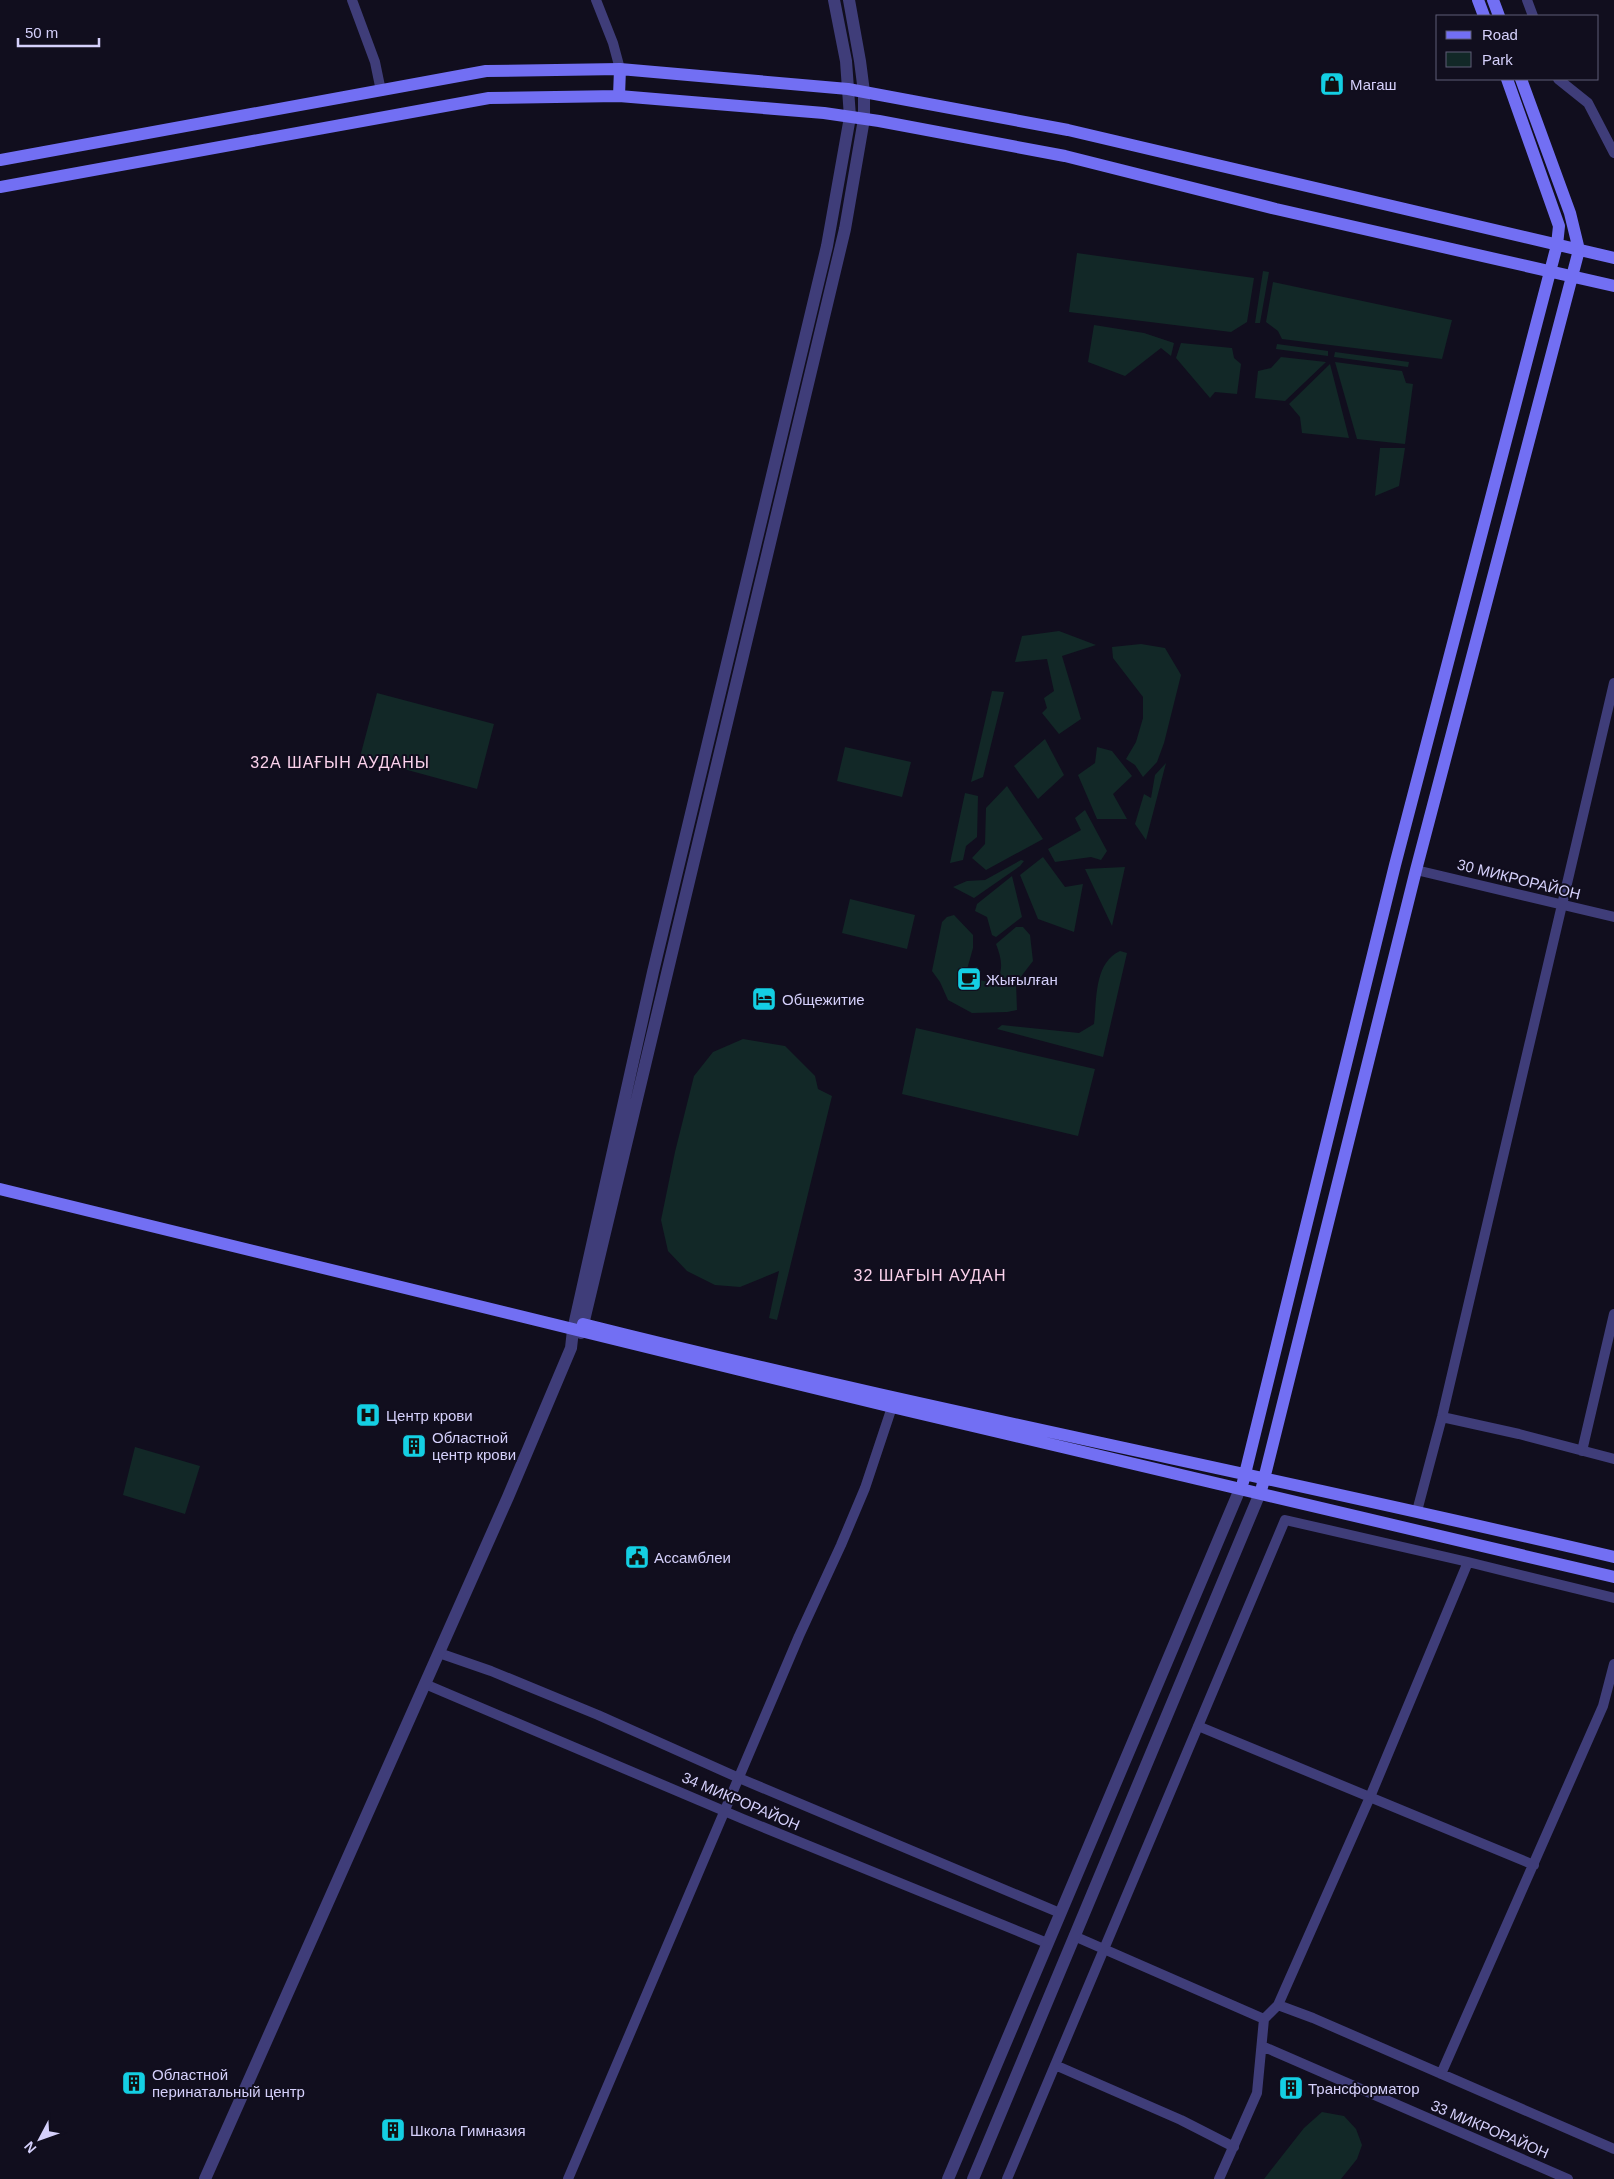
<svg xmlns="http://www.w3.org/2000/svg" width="1614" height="2179" viewBox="0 0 1614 2179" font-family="Arial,sans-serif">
  <rect width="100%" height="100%" fill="#110e1e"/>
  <path fill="#122827" d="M1077 253 1254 278 1247 322 1231 332 1069 312Z
    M1263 271 1269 272 1260 323H1255Z
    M1273 282 1452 320 1442 359 1282 339 1278 331 1266 322Z
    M1094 325 1144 333 1174 343 1171 356 1161 348 1125 376 1088 362Z
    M1181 343 1232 348 1234 358 1241 364 1237 394 1215 392 1210 398 1176 358Z
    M1277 344 1328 351V356L1276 349Z
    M1335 352 1409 362 1408 367 1334 357Z
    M1281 357 1326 362 1285 401 1255 398 1258 371 1271 368Z
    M1335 362 1402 371 1406 383 1413 384 1405 444 1357 439Z
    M1330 364 1349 438 1302 433 1300 417 1289 404Z
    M1380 448H1405L1399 486 1375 496Z
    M1059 631 1096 645 1062 656 1081 719 1059 734 1042 713 1047 708 1044 698 1054 691 1047 659 1015 662 1022 636Z
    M1141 644 1165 648 1181 675 1164 743 1157 762 1143 777 1135 765 1126 759 1136 742 1143 718V697L1113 658 1112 647Z
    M992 691 1004 692 983 777 971 782Z
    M377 693 494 724 477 789 360 757Z
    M1045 739 1064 775 1038 799 1014 766Z
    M845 747 911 762 902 797 837 781Z
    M1097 747 1112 751 1132 776 1113 794 1127 819H1097L1078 775 1095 763Z
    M1166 763 1146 840 1135 824 1144 794 1151 798 1155 775Z
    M1007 786 1043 839 986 870 972 858 985 844 986 808Z
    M965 793 978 796 977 837 966 846 963 860 950 863Z
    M1085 810 1107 851 1101 860 1091 857 1055 862 1048 849 1081 830 1075 818Z
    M1043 857 1065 887 1083 884 1074 932 1038 919 1020 875Z
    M1021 860 1024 861 1020 866 974 898 953 887 967 881 985 880Z
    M1125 867 1112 926 1085 869Z
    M1012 876 1022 917 996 937 992 935 987 917 975 911 977 904Z
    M850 899 915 915 907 949 842 933Z
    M954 915 973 935V948L966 973C973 979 989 984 997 981 1004 968 1001 957 996 944L1016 927H1023L1030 935 1033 961 1016 983 1017 1010 1007 1012 972 1013 948 1000 940 982 932 971 942 922 947 917Z
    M1120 951 1127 953 1103 1057 997 1029 1002 1025 1079 1033 1094 1024C1097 999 1094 963 1120 951Z
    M916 1028 1095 1069 1078 1136 902 1094Z
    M743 1039 785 1046 815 1076 818 1089 832 1096 777 1320 769 1318 779 1271 740 1287 715 1285 687 1271 668 1251 661 1220 675 1152 694 1076 713 1052Z
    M135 1447 200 1466 185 1514 123 1495Z
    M1322 2112 1344 2116 1356 2129 1362 2145 1357 2159 1341 2179H1264L1304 2128Z"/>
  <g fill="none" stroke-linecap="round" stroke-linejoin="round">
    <path stroke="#3f3d79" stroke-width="10" d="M352 0 375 62 381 91
      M596 0 613 43 620 69
      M1527 0 1533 16
      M1558 79 1588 103 1614 153
      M1416 870 1614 917
      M1442 1417 1519 1434 1614 1459
      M1582 1451 1614 1314
      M1417 1511 1442 1417 1614 683
      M439 1653 491 1671 598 1715 739 1778 1060 1913
      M425 1684 743 1819 1047 1943
      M1198 1726 1534 1865
      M1074 1936 1264 2019
      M1278 2005 1313 2018 1614 2149
      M1262 2046 1568 2179
      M1055 2065 1181 2120 1234 2147
      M1441 2074 1603 1706 1614 1664
      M568 2179 799 1636 841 1545 865 1488 892 1407
      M1007 2179 1285 1520 1468 1562 1614 1598
      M1219 2179 1257 2093 1264 2019 1278 2005 1370 1797 1468 1562"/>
    <path stroke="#3f3d79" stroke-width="12" d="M581 1333 845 229 864 119V92L860 61 849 0
      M205 2179 508 1497 571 1348 573 1330 653 972 827 246 850 117 846 61 834 0
      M948 2179 1240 1489
      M973 2179 1260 1493"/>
    <path stroke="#726ff3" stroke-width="12" d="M1478 0 1484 16
      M1493 0 1499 16
      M619 96 620 69
      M0 160 486 71 620 69 848 89 1068 130 1614 258
      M0 187 489 98 619 96 824 113 879 121 1065 156 1276 209 1614 286
      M0 1189 892 1407 1614 1577
      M583 1324C925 1410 1271 1476 1614 1557
      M1243 1482 1395 865 1557 245 1559 226 1507 79
      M1262 1487 1416 870 1579 250 1570 213 1521 79"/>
  </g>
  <defs>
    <symbol id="shop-square" viewBox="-11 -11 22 22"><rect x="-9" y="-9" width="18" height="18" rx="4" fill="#14cfe3" stroke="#110e1e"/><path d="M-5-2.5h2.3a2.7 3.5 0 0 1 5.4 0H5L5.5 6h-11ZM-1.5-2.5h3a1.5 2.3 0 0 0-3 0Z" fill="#111"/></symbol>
    <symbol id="cafe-square" viewBox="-11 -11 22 22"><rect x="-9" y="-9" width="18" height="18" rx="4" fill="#14cfe3" stroke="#110e1e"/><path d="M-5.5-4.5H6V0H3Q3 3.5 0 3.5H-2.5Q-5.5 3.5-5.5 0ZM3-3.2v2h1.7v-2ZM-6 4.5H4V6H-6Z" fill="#111"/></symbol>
    <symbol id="hotel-square" viewBox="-11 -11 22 22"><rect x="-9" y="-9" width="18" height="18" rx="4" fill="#14cfe3" stroke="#110e1e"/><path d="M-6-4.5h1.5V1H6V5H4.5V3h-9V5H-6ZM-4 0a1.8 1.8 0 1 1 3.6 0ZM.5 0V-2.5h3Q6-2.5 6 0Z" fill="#111"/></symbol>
    <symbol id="hospital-square" viewBox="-11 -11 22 22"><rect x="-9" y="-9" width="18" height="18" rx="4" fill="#14cfe3" stroke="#110e1e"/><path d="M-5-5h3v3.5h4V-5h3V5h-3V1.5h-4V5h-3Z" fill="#111"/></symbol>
    <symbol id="building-square" viewBox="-11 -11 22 22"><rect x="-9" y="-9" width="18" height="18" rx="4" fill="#14cfe3" stroke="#110e1e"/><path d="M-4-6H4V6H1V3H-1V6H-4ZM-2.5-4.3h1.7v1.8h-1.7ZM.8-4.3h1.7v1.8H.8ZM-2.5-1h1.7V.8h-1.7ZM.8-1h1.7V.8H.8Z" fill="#111"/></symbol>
    <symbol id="civic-square" viewBox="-11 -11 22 22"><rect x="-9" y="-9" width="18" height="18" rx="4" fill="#14cfe3" stroke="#110e1e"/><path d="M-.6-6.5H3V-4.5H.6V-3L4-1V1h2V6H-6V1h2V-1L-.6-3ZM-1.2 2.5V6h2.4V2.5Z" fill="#111"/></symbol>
  </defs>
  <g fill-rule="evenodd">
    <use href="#shop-square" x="1318" y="70" width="28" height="28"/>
    <use href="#cafe-square" x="955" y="965" width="28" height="28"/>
    <use href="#hotel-square" x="750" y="985" width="28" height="28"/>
    <use href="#hospital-square" x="354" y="1401" width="28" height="28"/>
    <use href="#building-square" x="400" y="1432" width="28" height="28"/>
    <use href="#civic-square" x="623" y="1543" width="28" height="28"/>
    <use href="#building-square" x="120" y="2069" width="28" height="28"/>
    <use href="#building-square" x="1277" y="2074" width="28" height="28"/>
    <use href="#building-square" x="379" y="2116" width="28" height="28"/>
  </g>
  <g text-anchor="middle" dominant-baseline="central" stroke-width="4" stroke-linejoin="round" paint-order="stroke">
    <g font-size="15" fill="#d5d0fb" stroke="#110e1e" text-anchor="start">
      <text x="1350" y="84">Магаш</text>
      <text x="986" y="979">Жығылған</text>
      <text x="782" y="999">Общежитие</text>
      <text x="386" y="1415">Центр крови</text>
      <text x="432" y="1437">Областной<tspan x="432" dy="17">центр крови</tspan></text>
      <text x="654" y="1557">Ассамблеи</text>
      <text x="152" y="2074">Областной<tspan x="152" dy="17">перинатальный центр</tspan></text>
      <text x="1308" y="2088">Трансформатор</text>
      <text x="410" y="2130">Школа Гимназия</text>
    </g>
    <g font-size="15" fill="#d5d0fb" stroke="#110e1e">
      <text transform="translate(1519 879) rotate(14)">30 МИКРОРАЙОН</text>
      <text transform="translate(741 1801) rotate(23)">34 МИКРОРАЙОН</text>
      <text transform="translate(1490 2129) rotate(23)">33 МИКРОРАЙОН</text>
    </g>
    <g font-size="16" letter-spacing="1" fill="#fbd2ec" stroke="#110e1e">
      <text x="340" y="762">32А ШАҒЫН АУДАНЫ</text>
      <text x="930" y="1275">32 ШАҒЫН АУДАН</text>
    </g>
  </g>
  <rect x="1436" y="15" width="162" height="65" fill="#110e1e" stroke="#5f5c76"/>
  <rect x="1446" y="31" width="25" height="8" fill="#726ff3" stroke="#5f5c76"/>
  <text x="1482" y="40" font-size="15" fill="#d5d0fb">Road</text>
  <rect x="1446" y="52" width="25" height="15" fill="#122827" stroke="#5f5c76"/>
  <text x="1482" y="65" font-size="15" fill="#d5d0fb">Park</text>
  <g transform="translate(40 2139) rotate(229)" stroke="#110e1e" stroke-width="4" paint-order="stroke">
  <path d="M0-4L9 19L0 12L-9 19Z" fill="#d5d0fb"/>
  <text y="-8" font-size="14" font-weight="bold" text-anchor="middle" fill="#d5d0fb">N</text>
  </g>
  <path d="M18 38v8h81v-8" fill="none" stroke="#d5d0fb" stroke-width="2.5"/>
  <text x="25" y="38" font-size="15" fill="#d5d0fb" stroke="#110e1e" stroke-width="4" paint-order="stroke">50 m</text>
</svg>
